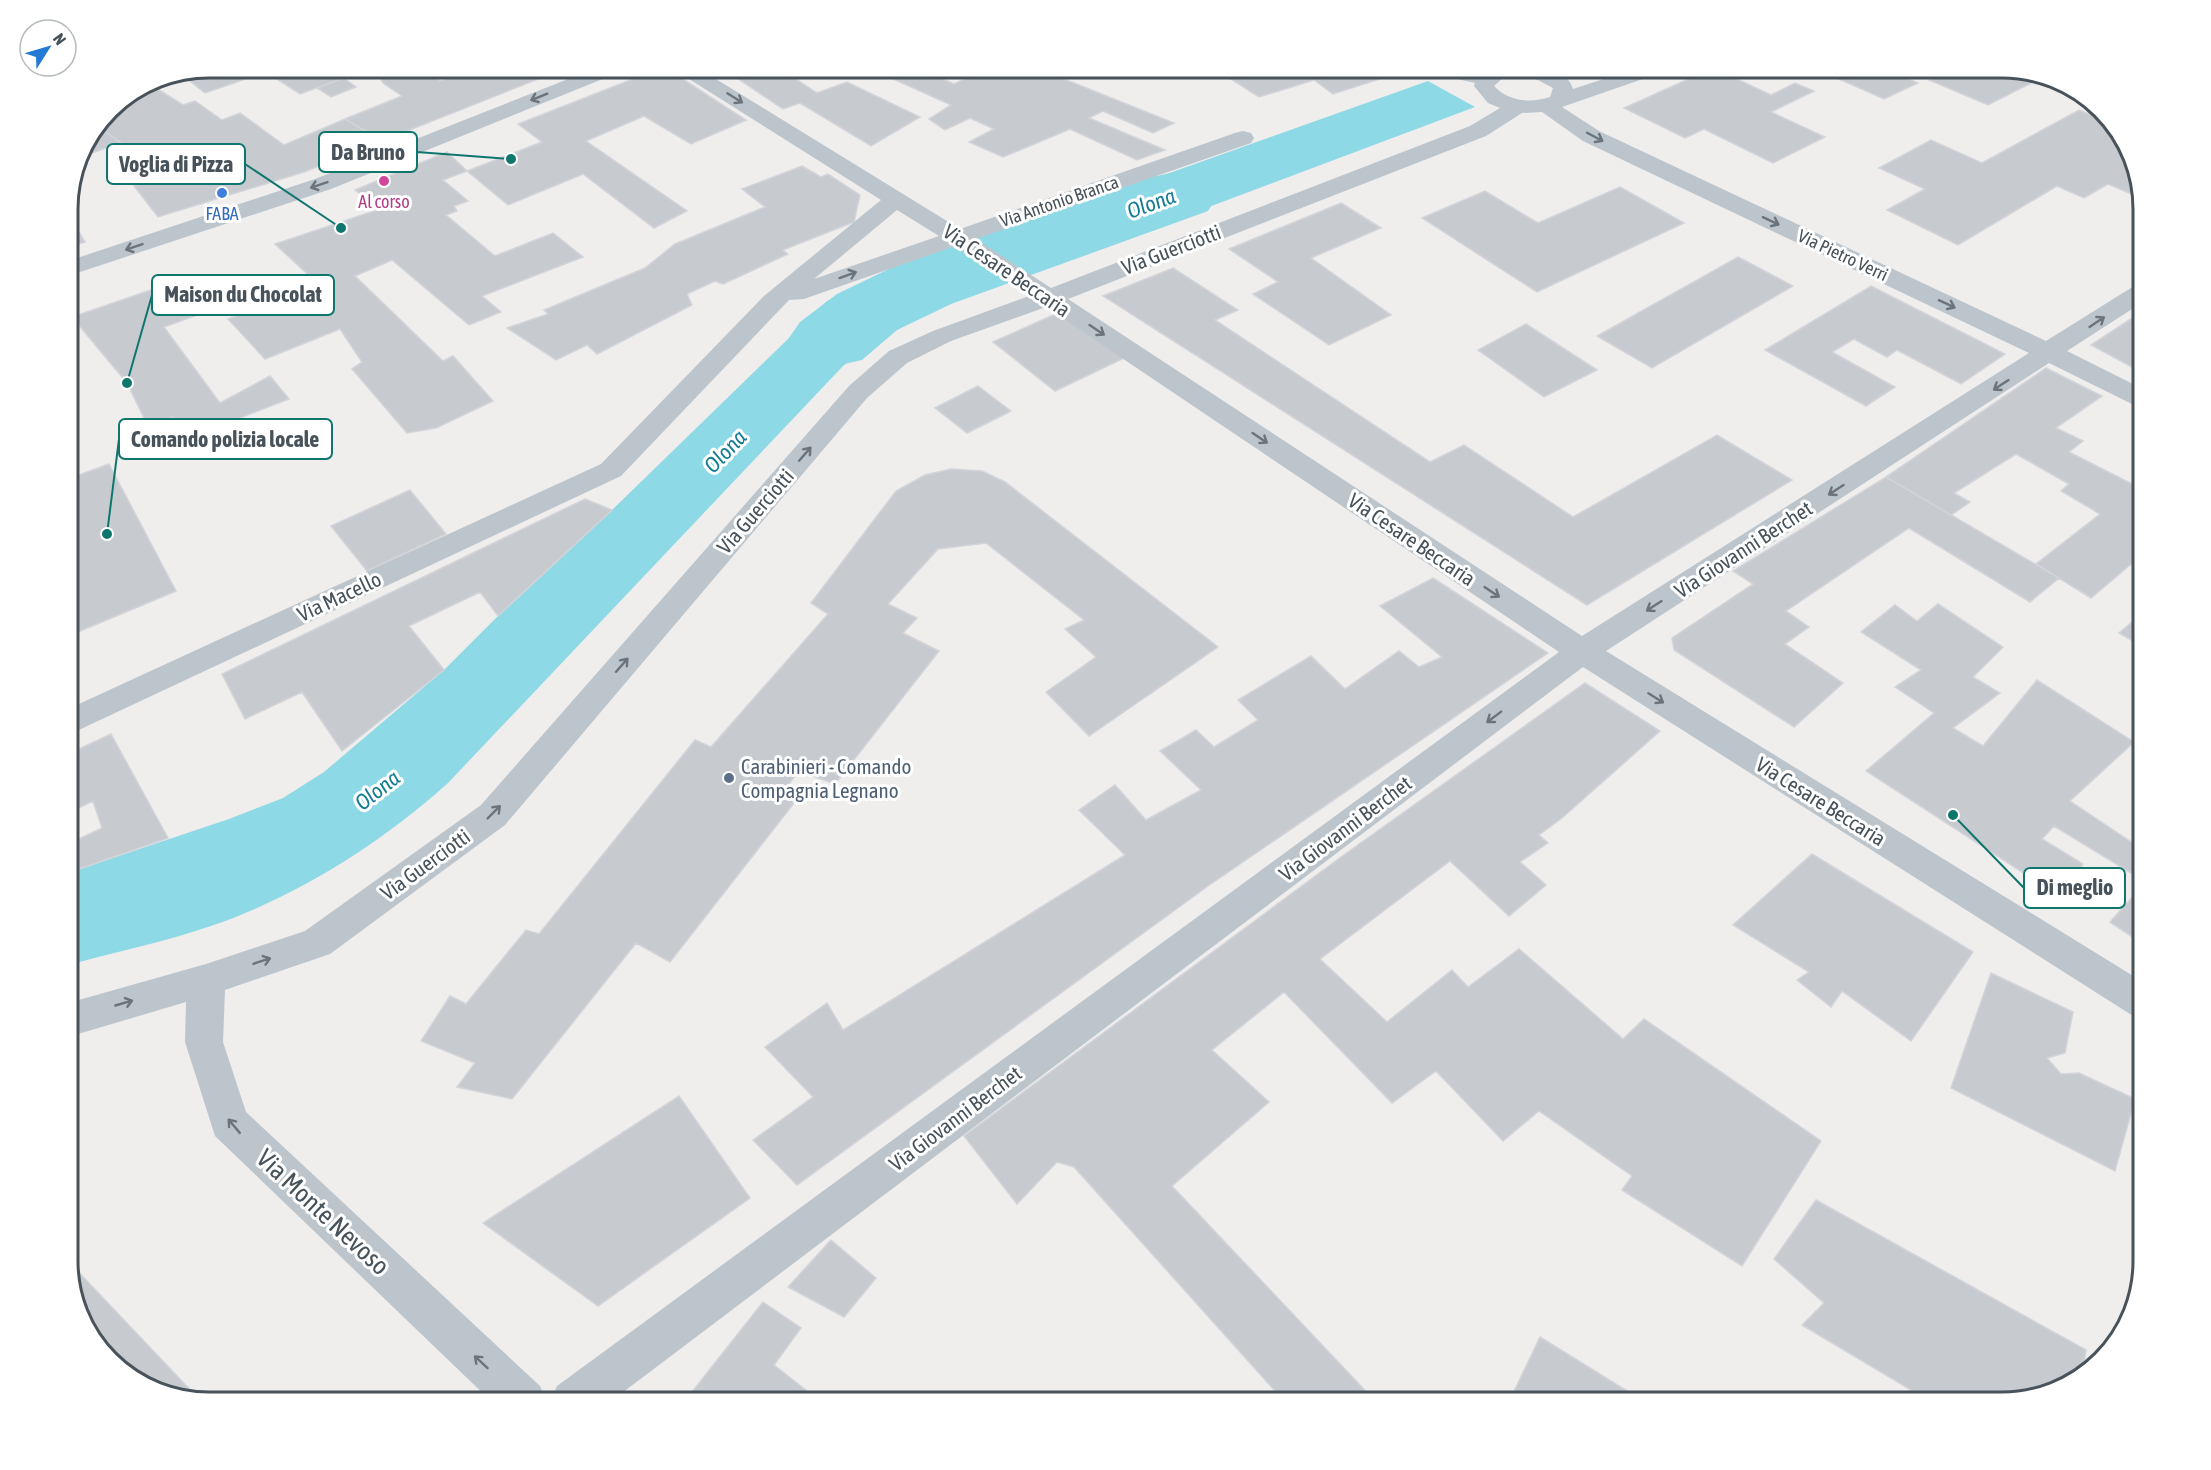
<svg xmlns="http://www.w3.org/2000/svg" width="2211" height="1470" viewBox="0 0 2211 1470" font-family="'Asap Condensed',sans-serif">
  <rect width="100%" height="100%" fill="#f0eded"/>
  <path fill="#8dd9e6" d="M1428 81 1475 107 1062 262 1007 231Z
    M944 253 994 286C940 307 889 329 843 366L448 783C391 834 327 877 257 908 197 935 131 948 68 965V873L229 819 283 798 324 772 444 670 498 616 612 510 827 301 872 280Z"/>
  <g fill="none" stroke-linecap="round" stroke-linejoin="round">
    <path fill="#8dd9e6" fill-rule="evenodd" d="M1180 171 1208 177 1219 194 1208 211 951 304 897 330 862 360 831 367 800 360 787 341 800 322 837 294 891 268 1152 177Z"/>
  </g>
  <path fill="#c7cbd0" stroke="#d2d4d9" stroke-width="1.5" d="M209 68H344L334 71 344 78 300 94 266 72 205 93 180 73Z
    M386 68 451 69 437 78 440 81 476 68H566L382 141 345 119 402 96 383 83 377 71Z
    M661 68H666L746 120 691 144 644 116 586 141 687 211 654 228 583 174 508 205 467 171 542 142 518 124Z
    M722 68H803L790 75Z
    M722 68 790 75 817 93 847 82 920 117 871 146 800 103 783 109Z
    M869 68H917L954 84 988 68H1044L1049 73 1174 123 1153 133 1103 111 1089 118 1165 150 1137 160 1070 129 1003 157 969 142 994 129 970 118 945 130 929 119 951 105Z
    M1224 68H1408L1411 69 1333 94 1314 80 1259 97 1215 69Z
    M1713 68H1736L1724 73 1771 95 1795 83 1814 91 1771 112 1825 137 1773 163 1704 129 1685 138 1624 108Z
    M1814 68H1884L1918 83 1884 99Z
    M1940 68H2002L2039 79 1988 105 1929 80 1948 71Z
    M344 78 356 87 331 97 317 88Z
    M148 83 183 105 195 101 222 120 240 113 284 145 345 119 382 141 304 172 158 217 134 186 218 160 205 144 155 168 98 126 109 109Z
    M2079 110 2110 123 2125 139 2141 198 2108 184 2084 198 2057 186 1958 245 1887 210 1925 189 1879 168 1931 140 1982 163Z
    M106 132 120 143 78 158 90 138Z
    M447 152 467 171 443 180 468 201 454 206 457 211 446 215 495 256 553 233 583 257 482 296 501 312 469 325 392 260 355 276 443 361 453 356 493 401 436 428 407 433 352 369 362 362 340 329 265 359 228 319 241 314 250 306 317 283 275 244 380 209 355 190Z
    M802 166 821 177 828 174 860 195 854 222 783 250 788 254 723 284 715 281 687 294 692 305 597 354 587 345 556 360 507 328 548 314 544 310 645 268 675 244 765 207 742 189Z
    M1620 187 1684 223 1537 292 1422 218 1485 191 1538 223Z
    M1341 203 1381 228 1311 258 1391 315 1329 345 1253 294 1278 282 1229 249Z
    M68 213 85 242 68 247Z
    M1738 257 1793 286 1652 368 1597 336Z
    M1173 268 1238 310 1215 320 1430 462 1464 445 1573 517 1717 435 1792 480 1587 605 1103 296Z
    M183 279 205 312 164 327 220 403 270 376 289 399 183 440 173 417 148 426 127 383 72 317Z
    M1871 286 2005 354 1961 384 1897 350 1887 357 1854 339 1832 352 1895 387 1866 406 1765 350Z
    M1062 311 1124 358 1055 391 993 342Z
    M2143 311V373L2091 345Z
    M1526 324 1597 370 1544 397 1478 350Z
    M2046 368 2102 396 2056 428 2083 441 2069 452 2134 485 2143 475V554L2091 598 2036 564 2100 514 2061 491 2069 484 2016 454 1954 493 1970 502 1951 515 1886 477Z
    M978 386 1011 411 967 433 935 408Z
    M109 464 176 591 68 636V471L71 478Z
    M951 469 982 471 1005 482 1218 647 1089 736 1046 692 1096 657 1065 629 1084 620 986 543 938 549 888 604 917 618 903 633 939 651 835 784 799 771 781 794 798 798 670 962 636 943 512 1099 457 1087 475 1063 421 1041 450 996 466 1004 526 930 539 934 695 740 711 747 828 614 811 603 896 491 925 475Z
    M1886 477 2059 578 2030 602 1909 528 1786 611 1809 627 1785 644 1843 683 1794 727 1674 650 1672 638 1753 584 1733 571Z
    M410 490 446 534 367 571 331 526Z
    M585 499 612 510 498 616 480 592 409 626 444 670 342 751 302 692 245 719 222 674Z
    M1433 578 1548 653 1208 886 797 1185 753 1140 813 1097 765 1047 827 1003 843 1030 1125 855 1079 810 1115 785 1146 820 1201 790 1160 751 1196 730 1214 747 1258 720 1238 700 1311 656 1345 689 1399 651 1419 667 1442 657 1380 606Z
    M1938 604 2003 647 1973 677 2000 693 1953 728 1983 746 2037 680 2134 742 2070 801 2143 850V858L2131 873 2054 826 2042 839 2083 864 2059 896 1866 771 1934 713 1895 687 1921 670 1861 632 1895 605 1917 621Z
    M2143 613V647L2119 633Z
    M1585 683 1660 731 1562 818 1539 835 1548 843 1520 862 1546 885 1509 916 1450 861 1320 959 1387 1022 1452 970 1468 987 1519 949 1623 1039 1644 1019 1821 1141 1742 1266 1622 1190 1632 1176 1539 1111 1503 1141 1436 1071 1392 1103 1284 992 1212 1050 1269 1102 1172 1186 1376 1402H1285L1074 1167 1057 1162 1017 1204 964 1136 1341 857Z
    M111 734 168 838 68 873V844L102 828 93 801 68 813V754Z
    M1812 854 1973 952 1911 1041 1842 991 1831 1007 1797 980 1809 972 1733 925Z
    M2136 893 2143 898V944L2110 922Z
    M1991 973 2073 1012 2065 1053 2047 1058 2061 1074 2079 1073 2135 1099 2115 1171 1951 1088Z
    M679 1096 750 1198 598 1306 483 1223Z
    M1816 1200 2086 1350 2082 1375 2072 1384 2002 1402H1931L1802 1325 1824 1303 1774 1259Z
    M831 1240 876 1278 844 1317 788 1287Z
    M68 1261 199 1399 131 1379 86 1331 68 1270Z
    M763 1302 801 1328 774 1365 821 1402H684Z
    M1540 1337 1645 1402H1509Z"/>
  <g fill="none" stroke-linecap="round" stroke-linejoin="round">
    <path fill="#bcc5cc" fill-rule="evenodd" d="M596 68H623L620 72 331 189 68 276V261L315 179Z
      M675 68H698L960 229 1235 133 1243 131 1251 133 1254 138 1251 143 976 239 1051 288 1470 126 1500 108 1488 103 1474 86 1475 83 1426 72 1423 68H1460L1483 72 1490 68C1511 68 1566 61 1573 89L1637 68H1666L1663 72 1562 107 1599 131 2046 341 2134 286 2143 284V302L2067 351 2143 389V407L2134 405 2049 363 1606 651 2143 982V1019L2130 1014 1583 667 610 1402H550L557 1386 1559 652 1046 307 951 341 907 363 867 398 505 825 330 954 225 990 223 1042 246 1112 540 1386 547 1402H492L215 1136 185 1042 186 1002 68 1037V1003L206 964 305 931 481 805 849 386 889 351 933 331 1029 296 955 246 804 299 789 300 621 476 68 735V709L601 464 764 296 881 200 678 72ZM1521 75 1538 80 1553 88 1550 97C1531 103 1509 102 1494 86L1505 76ZM1542 112 1583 141 2029 353 1582 636 1068 299 1486 136 1522 113ZM897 210 939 236 814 279Z"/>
  </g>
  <defs><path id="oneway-shaft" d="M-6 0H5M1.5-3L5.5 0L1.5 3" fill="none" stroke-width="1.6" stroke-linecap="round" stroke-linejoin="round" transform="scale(1.5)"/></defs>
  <g stroke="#6a747c">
    <use href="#oneway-shaft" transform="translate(539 97) rotate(158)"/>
    <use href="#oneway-shaft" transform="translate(735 98) rotate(32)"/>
    <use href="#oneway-shaft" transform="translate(1595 137) rotate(28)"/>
    <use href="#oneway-shaft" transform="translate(319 185) rotate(161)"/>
    <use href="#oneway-shaft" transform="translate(1771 221) rotate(25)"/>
    <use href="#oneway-shaft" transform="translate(134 247) rotate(161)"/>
    <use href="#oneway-shaft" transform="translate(848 275) rotate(-20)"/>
    <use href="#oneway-shaft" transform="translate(1947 304) rotate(25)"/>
    <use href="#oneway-shaft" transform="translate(2097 322) rotate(-34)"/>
    <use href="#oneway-shaft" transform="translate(1097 330) rotate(34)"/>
    <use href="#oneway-shaft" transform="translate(2001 385) rotate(147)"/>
    <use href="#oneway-shaft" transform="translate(1260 438) rotate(34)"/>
    <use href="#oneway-shaft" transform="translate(805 454) rotate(-49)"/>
    <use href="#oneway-shaft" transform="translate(1836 490) rotate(147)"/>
    <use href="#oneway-shaft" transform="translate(1492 592) rotate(34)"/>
    <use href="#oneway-shaft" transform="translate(1654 606) rotate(147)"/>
    <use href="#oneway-shaft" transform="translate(622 665) rotate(-49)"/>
    <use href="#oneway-shaft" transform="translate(1656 698) rotate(32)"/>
    <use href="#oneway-shaft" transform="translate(1494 717) rotate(143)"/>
    <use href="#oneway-shaft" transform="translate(494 812) rotate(-45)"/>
    <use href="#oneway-shaft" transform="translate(262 961) rotate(-18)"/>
    <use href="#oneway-shaft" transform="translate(124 1003) rotate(-16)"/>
    <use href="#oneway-shaft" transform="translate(234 1126) rotate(-130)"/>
    <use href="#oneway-shaft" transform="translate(481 1362) rotate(-137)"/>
  </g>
  <circle fill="#d1479c" stroke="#fff" stroke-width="2" cx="384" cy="181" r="6"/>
  <circle fill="#3f7fe0" stroke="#fff" stroke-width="2" cx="222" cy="193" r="6"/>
  <circle fill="#5c6f8a" stroke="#fff" stroke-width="2" cx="729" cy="778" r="6"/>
  <g text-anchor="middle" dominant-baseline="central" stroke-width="6" stroke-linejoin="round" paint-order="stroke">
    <g font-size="18" fill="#b23c85" stroke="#fff">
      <text x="384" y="201">Al corso</text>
    </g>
    <g font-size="18" fill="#47525a" stroke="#fff">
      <text transform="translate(1059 201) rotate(-19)">Via Antonio Branca</text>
      <text transform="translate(1843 255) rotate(25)">Via Pietro Verri</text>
    </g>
    <g font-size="18" fill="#366cbe" stroke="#fff">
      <text x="222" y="213">FABA</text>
    </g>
    <g font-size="21" fill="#47525a" stroke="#fff">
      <text transform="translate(1171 249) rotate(-21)">Via Guerciotti</text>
      <text transform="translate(1007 270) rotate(34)">Via Cesare Beccaria</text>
      <text transform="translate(755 511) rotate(-49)">Via Guerciotti</text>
      <text transform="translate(1412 539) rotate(34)">Via Cesare Beccaria</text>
      <text transform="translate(1743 549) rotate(-33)">Via Giovanni Berchet</text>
      <text transform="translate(339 596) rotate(-25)">Via Macello</text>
      <text transform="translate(1821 801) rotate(32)">Via Cesare Beccaria</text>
      <text transform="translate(1345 828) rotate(-37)">Via Giovanni Berchet</text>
      <text transform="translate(425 864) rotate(-36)">Via Guerciotti</text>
      <text transform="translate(955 1118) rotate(-37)">Via Giovanni Berchet</text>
    </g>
    <g font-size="21" fill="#4e5e75" stroke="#fff" text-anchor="start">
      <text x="741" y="766">Carabinieri - Comando<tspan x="741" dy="24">Compagnia Legnano</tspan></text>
    </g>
    <g font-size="22" font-style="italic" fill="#147d91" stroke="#fff">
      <text transform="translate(1151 203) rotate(-20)">Olona</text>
      <text transform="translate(725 451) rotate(-46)">Olona</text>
      <text transform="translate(377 790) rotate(-38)">Olona</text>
    </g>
    <g font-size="26" fill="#47525a" stroke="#fff">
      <text transform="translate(323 1212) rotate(43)">Via Monte Nevoso</text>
    </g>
  </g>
  <path d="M0 0H2211V1470H0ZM209 78H2002A131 131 0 0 1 2133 209V1261A131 131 0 0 1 2002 1392H209A131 131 0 0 1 78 1261V209A131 131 0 0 1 209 78Z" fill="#fff" fill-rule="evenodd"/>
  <path fill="none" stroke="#47525a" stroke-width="3" d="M209 78H2002A131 131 0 0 1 2133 209V1261A131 131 0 0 1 2002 1392H209A131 131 0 0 1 78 1261V209A131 131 0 0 1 209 78Z"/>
  <path fill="none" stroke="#0f766e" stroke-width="2" d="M511 159L417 152M341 228L245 164M127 383L152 295M107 534L119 439M1953 815L2024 888"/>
  <g fill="#0f766e" stroke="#fff" stroke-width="2">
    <circle cx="511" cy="159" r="6"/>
    <circle cx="341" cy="228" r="6"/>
    <circle cx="127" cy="383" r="6"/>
    <circle cx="107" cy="534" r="6"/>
    <circle cx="1953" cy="815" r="6"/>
  </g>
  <g fill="#fff" stroke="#0f766e" stroke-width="2">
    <rect x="319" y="132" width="98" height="40" rx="6"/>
    <rect x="107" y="144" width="138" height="40" rx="6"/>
    <rect x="152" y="275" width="182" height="40" rx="6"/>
    <rect x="119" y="419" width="213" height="40" rx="6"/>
    <rect x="2024" y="868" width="101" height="40" rx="6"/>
  </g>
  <g font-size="22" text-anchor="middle" font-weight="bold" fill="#47525a">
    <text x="368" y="160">Da Bruno</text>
    <text x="176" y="172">Voglia di Pizza</text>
    <text x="243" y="302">Maison du Chocolat</text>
    <text x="225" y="447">Comando polizia locale</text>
    <text x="2075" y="895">Di meglio</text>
  </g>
  <g transform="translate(48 48) rotate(53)"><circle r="28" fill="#ffffff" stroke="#b5babd" stroke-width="1.5"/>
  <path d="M0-4.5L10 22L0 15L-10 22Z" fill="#237ad5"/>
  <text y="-9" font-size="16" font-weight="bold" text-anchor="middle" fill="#47525a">N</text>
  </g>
</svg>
